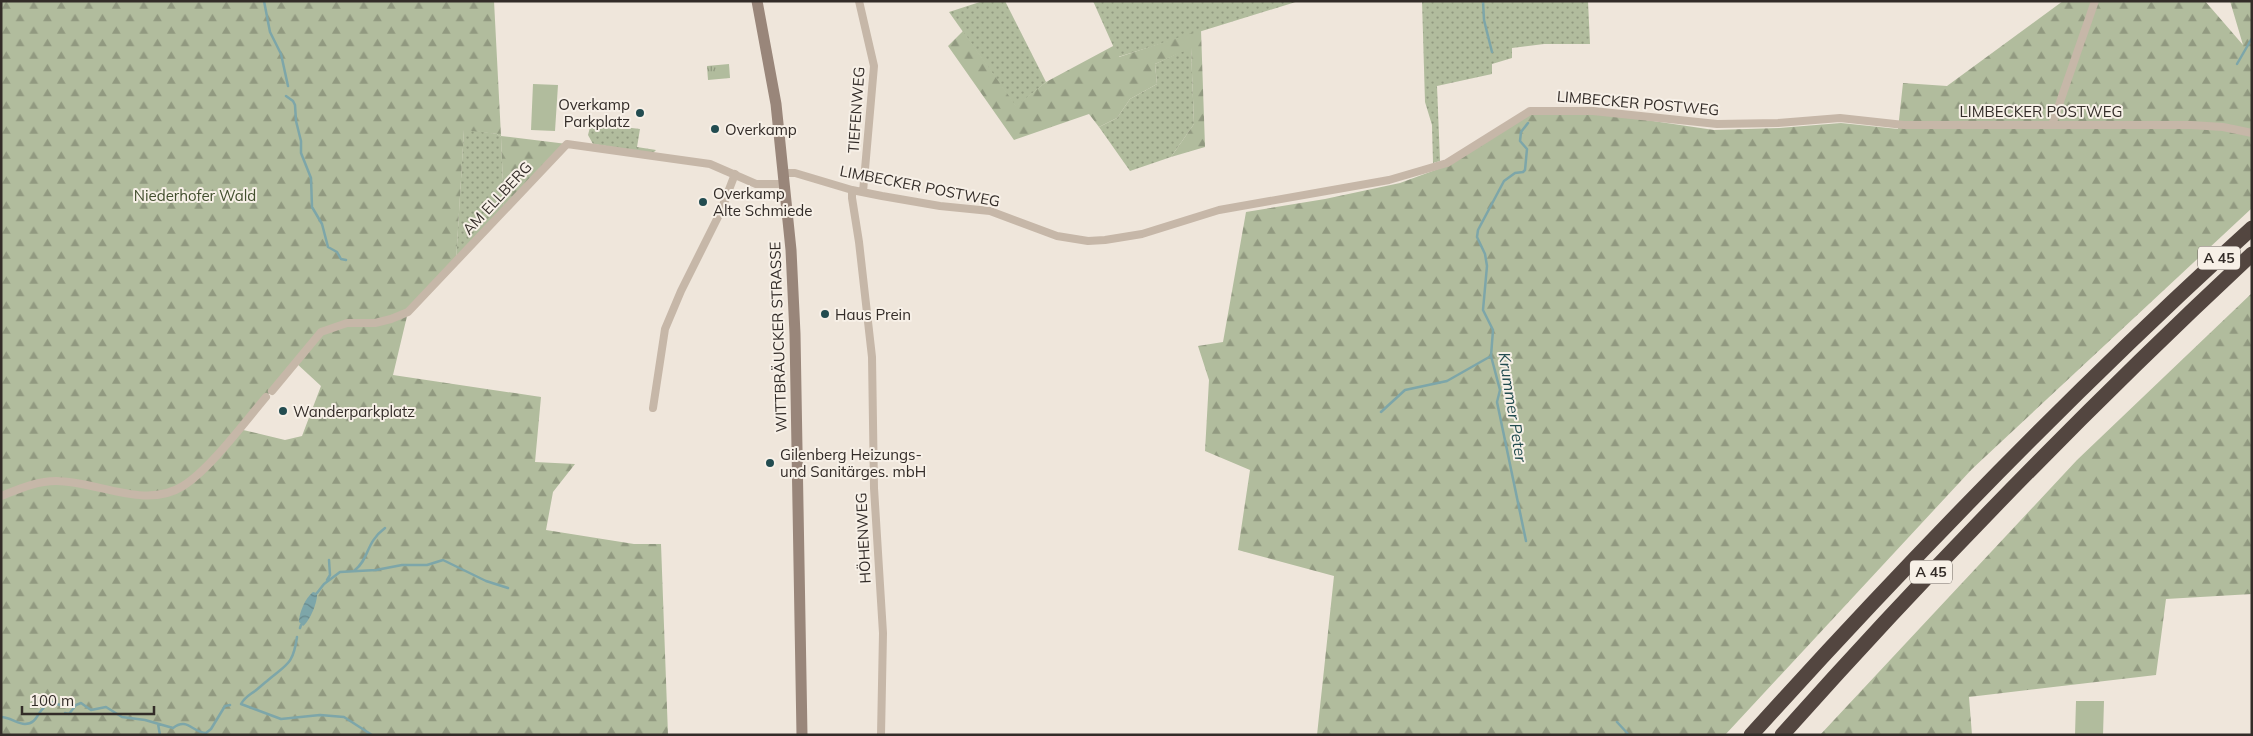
<svg xmlns="http://www.w3.org/2000/svg" width="2253" height="736" viewBox="0 0 2253 736" font-family="Mulish,sans-serif">
  <defs>
    <pattern id="grass-dots" width="8" height="8" patternUnits="userSpaceOnUse" patternTransform="scale(1.25)"><rect width="8" height="8" fill="#b1bc9d"/><path d="M2 2h.1M6 6h.1" fill="none" stroke="#919980" stroke-width="1.8" stroke-linecap="round"/></pattern>
    <pattern id="forest-firs" width="22" height="20" patternUnits="userSpaceOnUse" patternTransform="scale(1.25)"><rect width="22" height="20" fill="#b1bc9d"/><path d="M5 1l3.5 6h-7zM16 11l3.5 6h-7z" fill="#919980"/></pattern>
    <pattern id="park-tufts" width="24" height="20" patternUnits="userSpaceOnUse" patternTransform="scale(1.25)"><rect width="24" height="20" fill="#b1bc9d"/><path d="M3 7l-1-3M5 7V3M7 7l1-3M15 17l-1-3M17 17v-4M19 17l1-3" fill="none" stroke="#919980"/></pattern>
    <pattern id="water-waves" width="16" height="10" patternUnits="userSpaceOnUse" patternTransform="scale(1.25)"><rect width="16" height="10" fill="#7da6a9"/><path d="M0 5q4-4 8 0t8 0" fill="none" stroke="#67878a"/></pattern>
  </defs>
  <rect width="100%" height="100%" fill="#efe6db"/>
  <path fill="url(#grass-dots)" d="M983 1H1005L1046 82 1016 107 949 12Z
    M1093 1H1299L1118 57Z
    M1422 1H1588L1590 44H1544L1512 48V58L1492 64V74L1437 86 1440 161 1433 163 1432 125 1425 102Z
    M1191 47 1194 124 1171 157 1130 171 1099 127 1117 118 1130 99 1157 84 1155 64Z
    M591 123 640 129 637 147 656 150 653 153 593 144 588 135Z
    M464 129 497 134 501 137 504 210 456 262Z"/>
  <path fill="url(#forest-firs)" fill-rule="evenodd" d="M1 1H494L501 136 567 144 504 210 501 137 497 134 464 130 456 262 408 312 393 375 541 397 535 462 575 464 553 492 546 530 634 544H661L668 735H1ZM295 362 321 386 302 436 285 440 239 429Z
    M2063 1H2205L2243 45 2230 1H2252V208L1972 469 1725 735H1317L1334 576 1238 550 1250 470 1205 451 1209 380 1198 346 1223 342 1246 212 1325 199 1400 183 1449 165 1531 113 1592 112 1714 130 1779 128 1841 123 1898 129 1903 83 1947 86Z
    M1201 30 1205 147 1171 157 1194 124 1191 48 1155 64 1157 84 1130 99 1117 118 1099 127 1089 114 1014 140 948 46 963 31 1016 106 1046 82 1115 45 1119 57Z
    M2252 293V594L2166 599 2156 675 1969 697 1972 735H1820L2077 460Z"/>
  <path fill="url(#park-tufts)" d="M729 64 730 78 708 80 707 66Z"/>
  <path fill="#b1bc9d" d="M533 84 558 85 555 131 531 130Z
    M2076 701H2104L2103 735H2075Z"/>
  <path fill="url(#water-waves)" d="M313 592 317 593C318 601 310 621 303 626L299 622C299 613 305 598 313 592Z"/>
  <g fill="none" stroke-linecap="round" stroke-linejoin="round">
    <path stroke="#7da6a9" stroke-width="2.5" d="M264 1 270 32 281 54 288 86
      M1483 1 1484 20 1492 52
      M2237 64 2252 38
      M286 96 293 101 295 105 296 121 301 141V153L311 178 312 207 322 224 328 247 337 252 341 259 346 260
      M1381 412 1405 390 1447 381 1491 356
      M1526 541 1497 402 1500 390 1491 356 1493 330 1483 310 1487 266 1485 254 1477 237 1478 230 1504 181 1515 173 1523 172 1525 170 1527 149 1520 141 1521 132 1528 123
      M355 570C370 558 365 543 385 528
      M327 580 330 575 329 560
      M317 593 324 584 340 572 376 570 402 565H427L443 560 486 581 508 588
      M300 628 301 625
      M297 637C293 665 287 664 267 681 263 684 259 688 255 691 248 696 245 697 241 704L281 719 320 715 344 717 372 735
      M65 713 69 714 76 705 81 703 91 710 106 707 122 717 145 720 173 728C187 717 192 732 206 733L211 729 225 706 230 705
      M1 717C10 717 17 724 25 724 39 724 37 708 51 702L60 705
      M1617 722 1629 735
      M158 724 160 735"/>
    <path stroke="#c6b7a8" stroke-width="8" d="M859 1 874 66 863 192
      M2052 125 2095 1
      M785 173H795L852 190 882 196 940 206 990 211 1057 236 1088 241 1105 240 1142 234 1219 210 1389 180 1447 163 1530 111H1593L1717 124 1778 123 1840 118 1904 125H2191L2223 127 2252 133
      M852 190V198L859 242 872 357 874 488 883 633 881 735
      M272 391 321 332 347 323H375L391 319 408 312 567 144 710 164 756 184H785
      M653 408 665 329 681 291 720 213 735 174
      M1 496C19 489 36 481 56 481 97 481 145 510 183 486 210 469 244 423 266 397"/>
    <path stroke="#99867a" stroke-width="11" d="M757 1 776 104 791 250 795 334 802 735"/>
    <path stroke="#534640" stroke-width="15" d="M1751 735C1911 558 2076 388 2252 228
      M1782 735C1931 568 2088 407 2252 254"/>
  </g>
  <g fill="#224c50" stroke="#f7f0e7" stroke-width="2">
    <circle cx="640" cy="113" r="5"/>
    <circle cx="715" cy="129" r="5"/>
    <circle cx="703" cy="202" r="5"/>
    <circle cx="825" cy="314" r="5"/>
    <circle cx="283" cy="411" r="5"/>
    <circle cx="770" cy="463" r="5"/>
  </g>
  <g text-anchor="middle" dominant-baseline="central" stroke-width="4" stroke-linejoin="round" paint-order="stroke">
    <g fill="#f7f0e7" stroke="#6e6761" stroke-width="1">
      <rect x="2198" y="246.5" width="42" height="23" rx="4"/>
      <rect x="1910" y="560.5" width="42" height="23" rx="4"/>
    </g>
    <g font-size="14" font-weight="bold" fill="#332c28">
      <text x="2219" y="258">A 45</text>
      <text x="1931" y="572">A 45</text>
    </g>
    <g font-size="15" fill="#332c28" stroke="#f7f0e7">
      <text transform="translate(1638 103) rotate(5)">LIMBECKER POSTWEG</text>
      <text transform="translate(856 110) rotate(-86)">TIEFENWEG</text>
      <text x="2041" y="111">LIMBECKER POSTWEG</text>
      <text transform="translate(920 186) rotate(11)">LIMBECKER POSTWEG</text>
      <text transform="translate(497 198) rotate(-47)">AM ELLBERG</text>
      <text transform="translate(778 337) rotate(-92)">WITTBRÄUCKER STRASSE</text>
      <text transform="translate(863 538) rotate(-93)">HÖHENWEG</text>
    </g>
    <g font-size="15" fill="#332c28" stroke="#f7f0e7" text-anchor="start">
      <text x="630" y="104" text-anchor="end">Overkamp<tspan x="630" dy="17">Parkplatz</tspan></text>
      <text x="725" y="129">Overkamp</text>
      <text x="713" y="193">Overkamp<tspan x="713" dy="17">Alte Schmiede</tspan></text>
      <text x="835" y="314">Haus Prein</text>
      <text x="293" y="411">Wanderparkplatz</text>
      <text x="780" y="454">Gilenberg Heizungs-<tspan x="780" dy="17">und Sanitärges. mbH</tspan></text>
    </g>
    <g font-size="15" fill="#424f2e" stroke="#f7f0e7">
      <text x="195" y="195">Niederhofer Wald</text>
    </g>
    <g font-size="16" font-style="italic" fill="#224c50" stroke="#f7f0e7">
      <text transform="translate(1513 407) rotate(81)">Krummer Peter</text>
    </g>
  </g>
  <rect width="2253" height="736" fill="none" stroke="#332c28" stroke-width="5"/>
  <path d="M22 706v8h132v-8" fill="none" stroke="#332c28" stroke-width="2.5"/>
  <text x="30" y="706" font-size="15" fill="#332c28" stroke="#f7f0e7" stroke-width="4" paint-order="stroke">100 m</text>
</svg>
